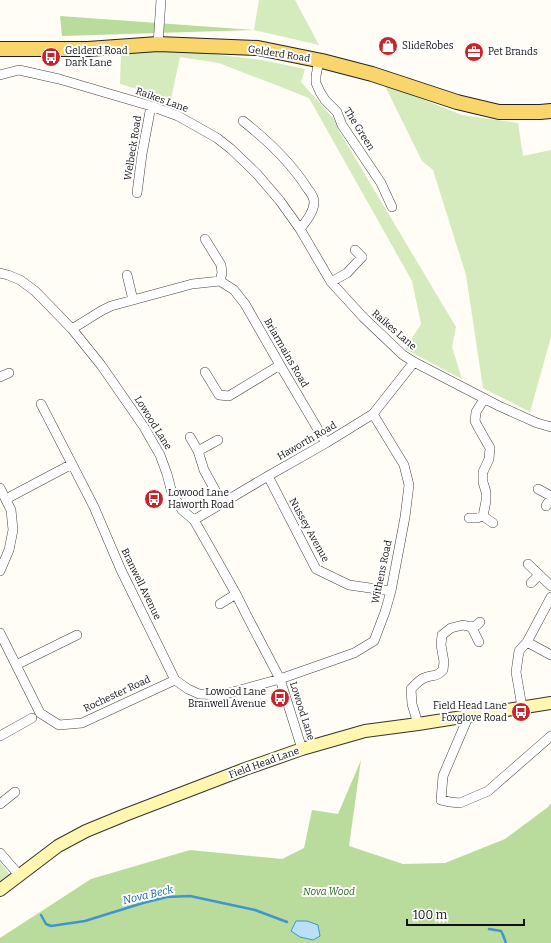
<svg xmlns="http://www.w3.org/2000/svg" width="551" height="943" viewBox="0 0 551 943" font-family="Bitter,serif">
  <rect width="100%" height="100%" fill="#fffdf5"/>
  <path fill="#d5ebbd" d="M259 0H295L319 45 254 30Z
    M176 50 262 60 305 69 301 82 334 119 339 131 456 327 452 347 462 379 405 349 421 324 412 281 309 98 219 63 180 57 171 99 120 84 121 54Z
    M384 84 462 115 518 123 523 156 551 150V337L530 412 483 388 466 275 433 170 422 161Z
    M0 862 11 876 0 885Z"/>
  <path fill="#b9dc9c" d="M60 16 254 30 62 36Z
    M361 760 349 846 403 864 445 863 505 839 548 807 551 803V943H0V938L91 879 190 850 282 859 304 848 312 810 338 814Z"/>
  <path fill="#b9e0f7" stroke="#3f96cf" d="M296 921H307L318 925 320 936 313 940 300 937 291 931Z"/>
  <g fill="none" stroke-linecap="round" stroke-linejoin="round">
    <path stroke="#3f96cf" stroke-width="2.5" d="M41 915 46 924 51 926 85 921 143 903 167 897 190 896 255 910 287 922
      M489 929 501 931 503 935 506 943"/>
    <defs>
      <path id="street" d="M158 44 161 0
        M319 60 316 76V83L320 92 325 100 337 112 342 125 381 183 392 207
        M0 75 19 70 59 79 151 106 178 116 217 138 231 149 257 174 280 201 300 229 331 282 363 317 403 355 414 362 499 406 537 423 551 427
        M243 121C267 140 290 161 307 188 310 192 314 196 314 202 314 212 306 221 300 229
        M137 193 142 154 151 106
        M205 239 221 265 222 273 220 281
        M0 273 8 275 20 280 35 291 72 329 101 365 144 427 160 455 167 474 172 493 182 510 194 520 218 562 236 594 247 616 280 679 302 749
        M127 275 133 300
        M331 282 347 273 362 257 355 250
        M72 329 101 311 111 306 192 284 220 281 234 290 245 304 280 365 326 443
        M205 372 219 395 229 396 280 365
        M0 377 9 373
        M41 404 72 464
        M190 437 198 451 204 470 222 503
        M198 451 218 440
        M268 476 316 569 349 585 391 591
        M0 488 11 510 13 530 9 550 0 571
        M538 489 551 496
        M6 499 72 464 94 507 121 570 175 680 188 689 199 694 220 695 229 693 280 679 354 653 374 641 385 612 391 591 405 517 409 485 404 465 373 414
        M546 506 551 498
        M483 516 493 523
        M469 518H477L483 516 486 501V492L483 482V472L489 459 490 448 478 427 475 421 476 412 484 399
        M194 520 268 476 326 443 373 414 414 362
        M528 564 551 586
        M531 583 539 575
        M220 604 236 594
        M471 627 477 625 480 622
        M0 633 40 713 59 725 82 723 175 680
        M527 642 551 655
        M16 665 77 635
        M522 707 516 672 519 651 527 642 551 597
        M469 715 443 776 441 800 450 802 460 803 488 791 551 736
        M418 724 412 704 411 689C415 685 419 680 424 678 434 674 435 678 443 670L444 662 441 645 442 635 451 628 463 625 471 627 473 630 479 642
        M0 736 32 718
        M0 804 15 792
        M0 853 19 875"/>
      <path id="secondary" d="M0 890 58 846 86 831 125 815 245 769 302 749 365 731 418 724 551 703"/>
      <path id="primary" d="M0 49H88L158 44 258 48 322 61 372 74 457 102 499 112H540L551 111"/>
    </defs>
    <use href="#street" stroke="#444" stroke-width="10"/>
    <use href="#secondary" stroke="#333" stroke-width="14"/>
    <use href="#primary" stroke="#222" stroke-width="16"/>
    <use href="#street" stroke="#fff" stroke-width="9"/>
    <use href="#secondary" stroke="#fff6b0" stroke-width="12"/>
    <use href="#primary" stroke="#f9d66b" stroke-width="14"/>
  </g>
  <defs>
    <symbol id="shop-disc" viewBox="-11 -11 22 22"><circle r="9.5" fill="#c4262e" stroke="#fff"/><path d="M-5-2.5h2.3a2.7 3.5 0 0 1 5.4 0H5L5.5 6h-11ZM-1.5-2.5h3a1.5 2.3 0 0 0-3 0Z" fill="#fff"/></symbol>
    <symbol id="office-disc" viewBox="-11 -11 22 22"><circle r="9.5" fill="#c4262e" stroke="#fff"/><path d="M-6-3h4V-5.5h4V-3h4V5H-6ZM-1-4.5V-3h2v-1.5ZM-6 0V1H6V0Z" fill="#fff"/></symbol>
    <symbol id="bus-disc" viewBox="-11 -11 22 22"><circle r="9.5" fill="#c4262e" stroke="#fff"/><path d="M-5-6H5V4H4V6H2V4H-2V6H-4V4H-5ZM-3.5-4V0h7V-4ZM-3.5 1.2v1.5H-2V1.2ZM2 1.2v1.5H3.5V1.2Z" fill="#fff"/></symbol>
  </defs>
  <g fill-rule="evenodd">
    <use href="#shop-disc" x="377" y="35" width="22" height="22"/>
    <use href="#office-disc" x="463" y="41" width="22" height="22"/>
    <use href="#bus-disc" x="40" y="46" width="22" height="22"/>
    <use href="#bus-disc" x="143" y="488" width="22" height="22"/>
    <use href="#bus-disc" x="269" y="687" width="22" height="22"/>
    <use href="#bus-disc" x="510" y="701" width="22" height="22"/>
  </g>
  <g text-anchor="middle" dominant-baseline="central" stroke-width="4" stroke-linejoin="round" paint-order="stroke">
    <g font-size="10" fill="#111" stroke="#fff" text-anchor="start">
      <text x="402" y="46">SlideRobes</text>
      <text x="65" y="51">Gelderd Road<tspan x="65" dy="12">Dark Lane</tspan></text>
      <text x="488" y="52">Pet Brands</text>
      <text x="168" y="493">Lowood Lane<tspan x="168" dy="12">Haworth Road</tspan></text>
      <text x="266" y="692" text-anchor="end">Lowood Lane<tspan x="266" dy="12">Branwell Avenue</tspan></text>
      <text x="507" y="706" text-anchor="end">Field Head Lane<tspan x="507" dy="12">Foxglove Road</tspan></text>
    </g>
    <g font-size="10" fill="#111" stroke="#fff">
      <text transform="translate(279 54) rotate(9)">Gelderd Road</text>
      <text transform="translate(162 100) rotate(20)">Raikes Lane</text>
      <text transform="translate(359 129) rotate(58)">The Green</text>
      <text transform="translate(133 148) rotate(-81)">Welbeck Road</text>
      <text transform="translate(394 330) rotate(41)">Raikes Lane</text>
      <text transform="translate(286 353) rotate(60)">Briarmains Road</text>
      <text transform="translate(153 423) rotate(58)">Lowood Lane</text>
      <text transform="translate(307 441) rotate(-30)">Haworth Road</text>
      <text transform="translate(309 530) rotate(61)">Nussey Avenue</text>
      <text transform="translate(382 572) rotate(-78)">Withens Road</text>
      <text transform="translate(141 584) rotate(64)">Branwell Avenue</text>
      <text transform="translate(117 694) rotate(-25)">Rochester Road</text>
      <text transform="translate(302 711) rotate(72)">Lowood Lane</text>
      <text transform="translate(264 763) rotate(-20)">Field Head Lane</text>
    </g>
    <g font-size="10" font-style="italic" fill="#2f6b1f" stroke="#fff">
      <text x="329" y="892">Nova Wood</text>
    </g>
    <g font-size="11" font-style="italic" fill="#1768a6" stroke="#fff">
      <text transform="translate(148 895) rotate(-13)">Nova Beck</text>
    </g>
  </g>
  <path d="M407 919v6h117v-6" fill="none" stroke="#111111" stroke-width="2"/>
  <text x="413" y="919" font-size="12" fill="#111111" stroke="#ffffff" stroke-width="3" paint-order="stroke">100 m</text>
</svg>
